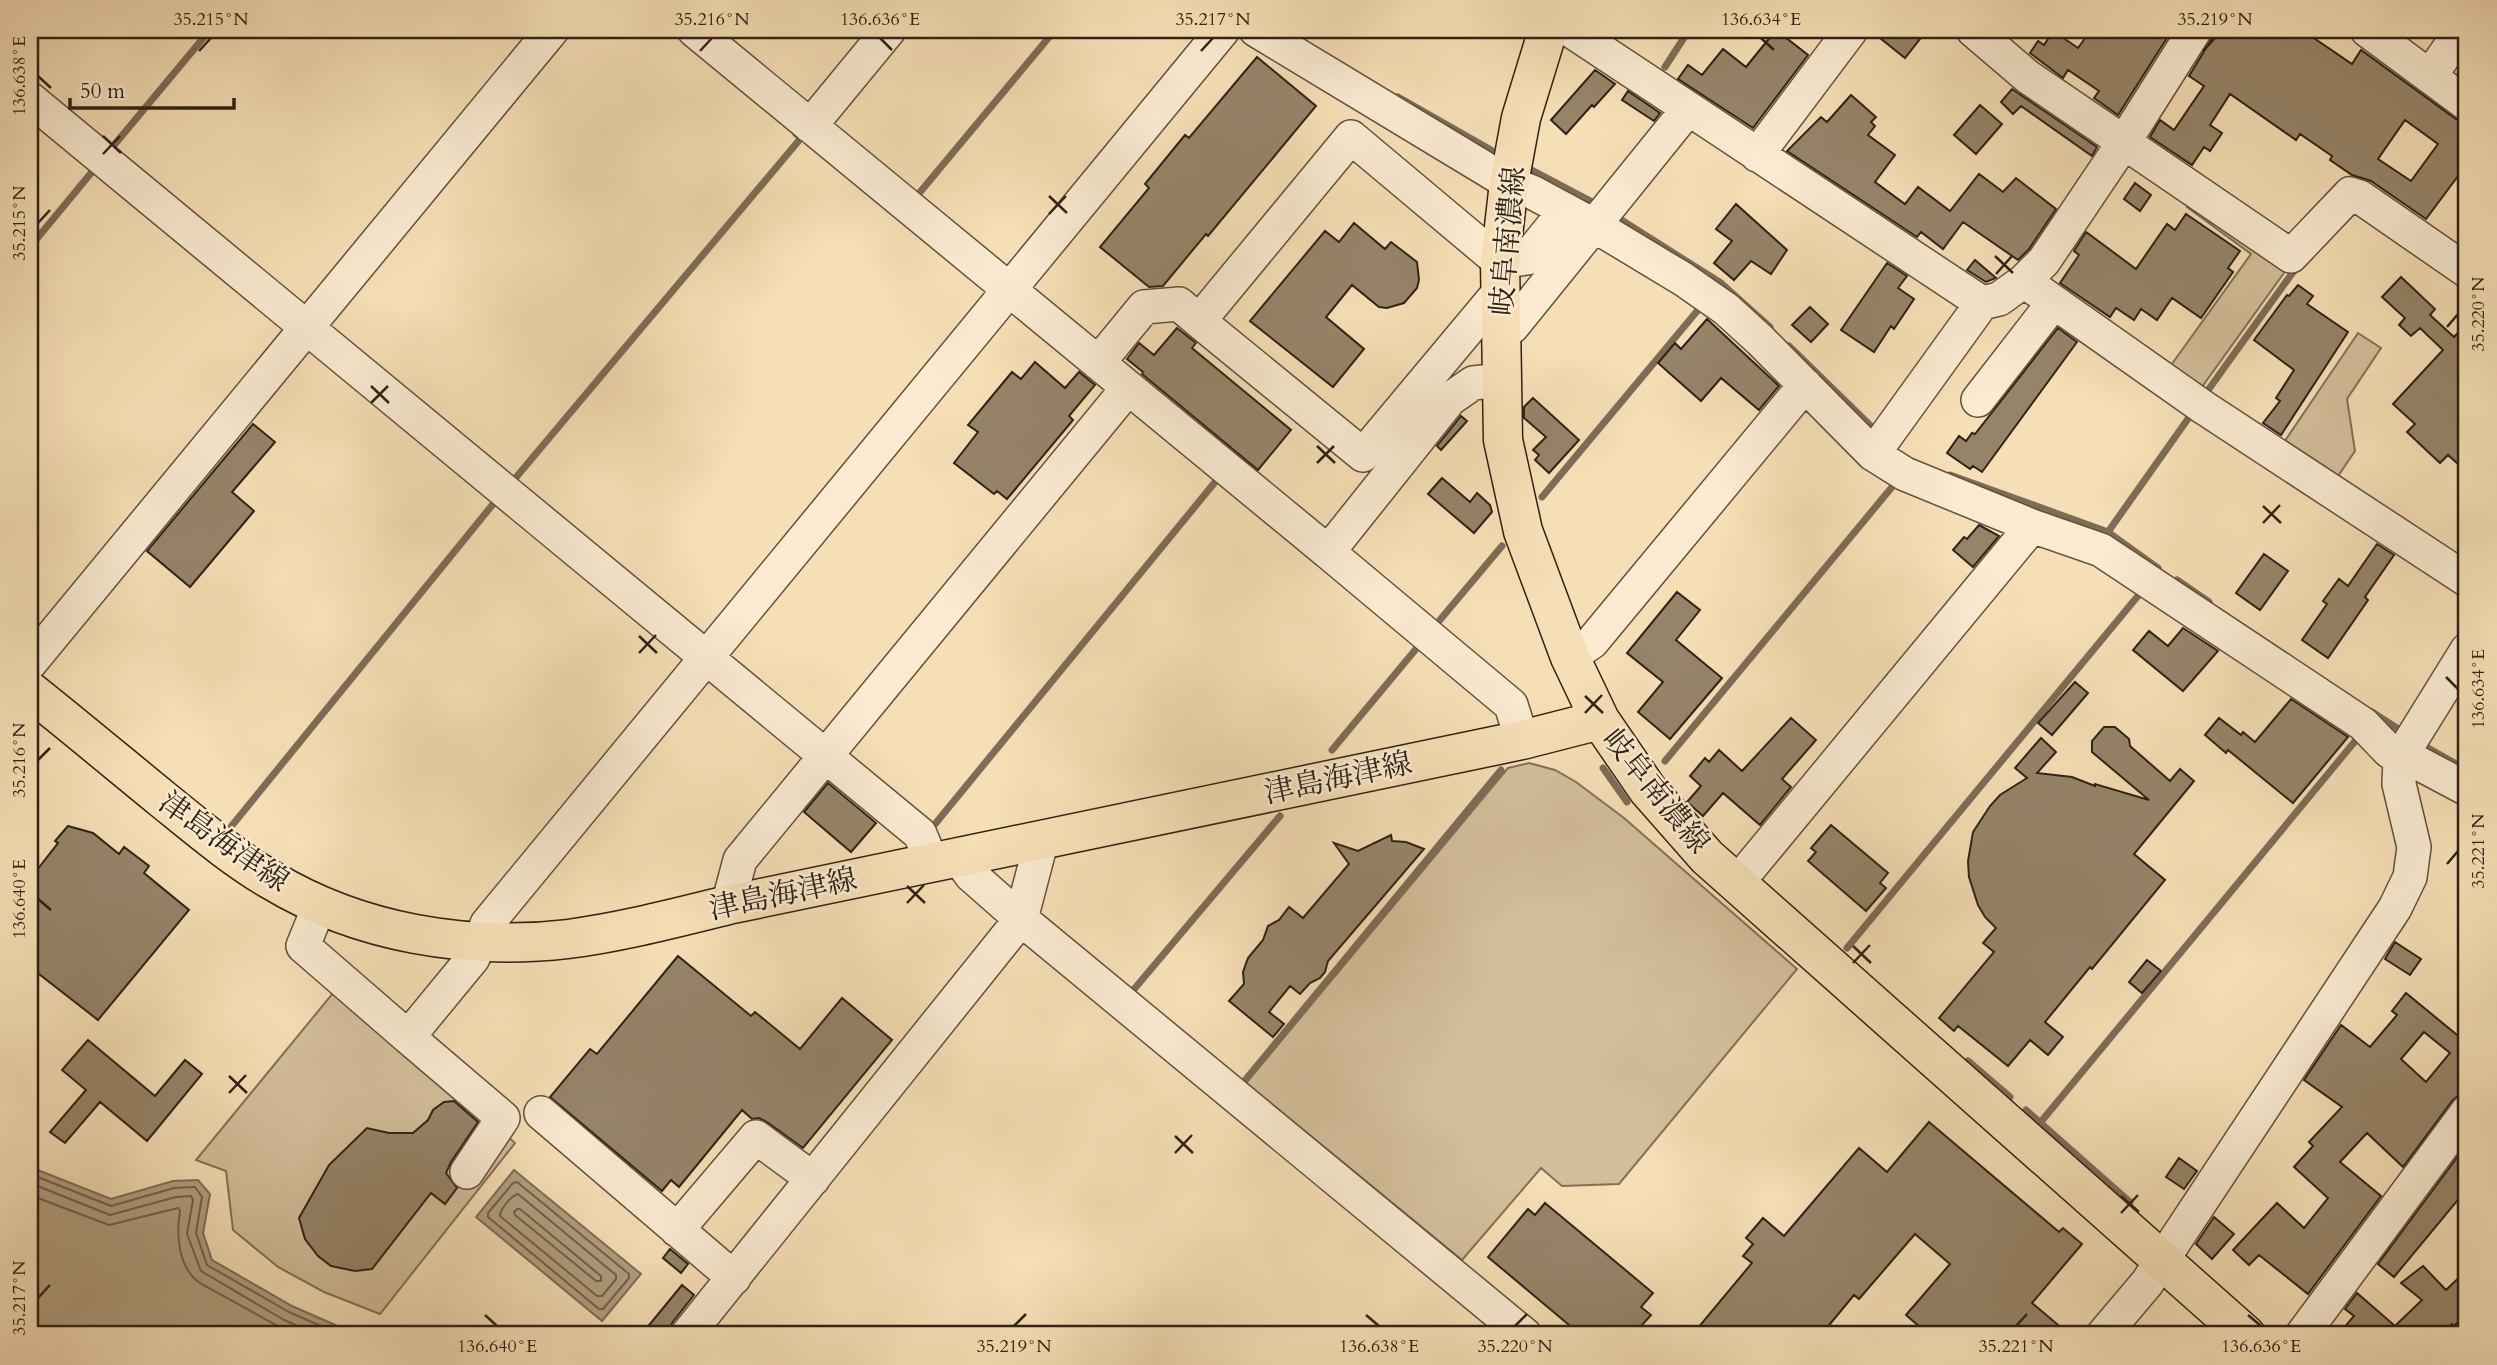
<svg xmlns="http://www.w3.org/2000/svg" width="2497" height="1365" viewBox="0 0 2497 1365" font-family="Cardo,'Noto Serif JP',serif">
  <rect width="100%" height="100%" fill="#f6deb6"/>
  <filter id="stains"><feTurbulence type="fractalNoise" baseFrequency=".00286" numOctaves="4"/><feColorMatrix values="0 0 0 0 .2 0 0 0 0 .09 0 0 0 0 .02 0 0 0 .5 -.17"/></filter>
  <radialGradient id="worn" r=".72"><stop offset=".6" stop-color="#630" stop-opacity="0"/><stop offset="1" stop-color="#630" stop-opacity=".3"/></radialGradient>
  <path fill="#d4be9b" stroke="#827058" stroke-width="2" d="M2194 197 2289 266 2199 391 2169 368 2251 254 2187 207Z
    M2358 333 2381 348 2347 399 2355 451 2332 485 2278 451Z
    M1529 763 1555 770 1576 782 1624 818 1797 969 1619 1184 1562 1186 1541 1168 1462 1260 1246 1083 1508 768Z
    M338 987 515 1143 380 1314 324 1292 278 1267 233 1230 226 1171 196 1160Z"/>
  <path fill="#b29e80" stroke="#7e6c56" stroke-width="2" d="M30 1167 111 1199 173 1181 198 1180 210 1194 203 1233 212 1260 292 1306 358 1335H30Z
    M514 1170 641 1274 602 1321 476 1217Z"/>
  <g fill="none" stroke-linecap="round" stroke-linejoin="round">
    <path stroke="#70604b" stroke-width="2" d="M30 1174 111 1206 174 1188 195 1187 202 1197 196 1233 207 1265 289 1312 341 1335
      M517 1182 629 1274V1278L603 1309H599L488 1217V1213L513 1183Z
      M30 1183 110 1215 176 1197 191 1196 193 1200 187 1234 201 1271 284 1320 319 1335
      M518 1194 616 1275V1279L602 1296H597L500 1216C500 1209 511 1196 518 1194Z
      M30 1195 109 1225 178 1208 180 1211C176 1235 178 1268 200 1283L294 1335
      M517 1209H520L601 1276V1281H596L515 1215 514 1212Z"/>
    <path stroke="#7e6c56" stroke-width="7" d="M1665 67 1689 30
      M1398 97 1491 150
      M110 150 210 30
      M1526 167 1600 206
      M914 196 916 197 1055 30
      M1615 216 1721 283 1770 327
      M30 247 96 167
      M1789 346 1876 431
      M2206 393 2296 268
      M1950 475 2108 532 2158 568
      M513 481 801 138 796 134
      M1542 497 1703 304
      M2108 532 2190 416
      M2177 580 2209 602
      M1434 627 1502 546
      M2372 712 2406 734
      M2419 743 2467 770
      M1332 750 1421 643
      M1665 761 1897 481
      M1603 768 1627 802
      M230 828 498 498
      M934 832 931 829 1220 476
      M1847 948 2142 591
      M1126 991 1130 994 1280 816
      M1968 1061 2010 1097
      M1242 1084 1501 770
      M2026 1110 2130 1202
      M2040 1123 2356 740
      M1534 1325 1547 1335
      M2462 1331 2467 1326"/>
  </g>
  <path fill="#968469" stroke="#2f2216" stroke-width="2" fill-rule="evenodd" d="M1776 30 1808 55 1753 128 1678 79 1688 65 1702 75 1723 49 1746 67Z
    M1870 30H1927L1905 58Z
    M2091 30H2172L2118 115 2094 98 2099 91 2068 70 2063 78 2030 53 2038 41 2044 45 2053 31 2078 48Z
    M2214 30H2302L2352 64 2361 50 2456 119 2467 123V164L2426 219 2371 181 2352 175 2330 160 2332 156 2300 134 2296 140 2230 94 2210 125 2222 133 2210 151 2204 147 2192 165 2150 137 2160 120 2174 130 2204 86 2189 76 2211 40ZM2405 120 2438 144 2411 181 2378 159Z
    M1257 57 1316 106 1208 236 1206 234 1163 286 1149 287 1100 247 1149 188 1145 184 1185 135 1189 138Z
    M1595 70 1615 84 1594 107 1592 105 1566 134 1551 120Z
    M2012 89 2097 147 2092 156 2021 106 2013 114 2001 102Z
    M1628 91 1660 113 1654 121 1622 100Z
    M1851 95 1876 117 1871 122 1875 126 1868 135 1895 155 1875 182 1905 204 1918 187 1950 211 1979 174 2003 192 2016 178 2056 209 2029 249 2018 260 1963 222 1943 249 1921 232 1917 237 1787 151 1821 117 1827 122Z
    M1980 105 2002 124 1976 154 1954 135Z
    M2135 183 2151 195 2140 211 2124 199Z
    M1736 204 1787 250 1771 274 1751 261 1734 280 1714 263 1732 241 1716 229Z
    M2186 214 2240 251 2228 268 2233 272 2201 318 2172 298 2157 320 2141 309 2134 320 2116 308 2110 317 2060 283 2079 255 2074 251 2086 232 2136 269 2167 224 2175 230Z
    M1354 223 1385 249 1391 242 1417 262 1419 280 1417 288 1404 303 1387 308 1379 307 1352 285 1326 317 1364 349 1333 387 1250 321 1325 231 1339 242Z
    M1975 260 1996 278 1986 282 1967 270Z
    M1887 263 1907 276 1898 288 1914 299 1894 329 1891 326 1874 352 1841 330Z
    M2401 277 2435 309 2430 315 2454 337 2467 323V472L2448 455 2440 463 2407 432 2415 424 2393 404 2443 350 2420 328 2411 336 2399 325 2405 318 2382 297Z
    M2298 285 2313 296 2307 304 2348 332 2281 435 2263 423 2280 401 2276 398 2294 370 2254 340 2287 295 2289 296Z
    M1810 307 1828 324 1811 342 1792 325Z
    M1707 319 1779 386 1759 410 1721 378 1701 401 1658 363 1675 343 1681 349Z
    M1177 328 1196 343 1192 348 1291 430 1258 470 1142 374 1143 372 1127 359 1139 343 1154 355Z
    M2058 328 2077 342 1982 472 1973 466 1970 469 1947 453 1959 436 1966 441 1972 433 1975 434Z
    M1035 362 1065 388 1079 372 1095 385 1069 416 1073 420 1007 499 997 491 994 494 954 463 978 432 968 425 1012 372 1021 379Z
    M1533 398 1579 440 1549 473 1535 460 1539 455 1533 450 1546 437 1524 418V407Z
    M1461 416 1467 421 1441 450 1437 446Z
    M253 424 275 442 232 492 254 511 190 587 147 551Z
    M1442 478 1470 502 1477 493 1490 505 1492 512 1474 533 1428 494Z
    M1979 525 1999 536 1973 567 1953 550 1964 537 1967 539Z
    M2377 544 2394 555 2365 597 2368 600 2328 658 2302 640 2327 604 2323 601 2339 579 2348 586Z
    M2264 554 2288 571 2260 610 2236 593Z
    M1677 592 1700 610 1676 640 1722 678 1670 739 1638 712 1663 682 1627 653Z
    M2183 628 2218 651 2183 691 2133 650 2149 631 2168 646Z
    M2075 682 2088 693 2052 735 2038 723Z
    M2291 699 2348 737 2293 803 2228 750 2226 753 2205 735 2219 718 2241 735 2243 732 2255 742Z
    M1791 718 1816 740 1782 779 1791 787 1760 825 1723 793 1703 816 1687 802 1701 786 1690 776 1705 758 1709 762 1719 750 1742 771Z
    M2104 727H2115L2129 739 2130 746 2170 781 2180 769 2194 781 2134 854 2165 880 2092 969 2090 967 2045 1022 2063 1037 2048 1055 2030 1040 2008 1066 1958 1026 1954 1031 1939 1018 1994 952 1983 943 1996 928 1985 917 1978 905 1969 877 1968 861 1973 832 1990 806 2000 795 2027 778 2015 768 2041 738 2056 752 2037 773 2072 777 2095 786V784L2149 800 2092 752V741Z
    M828 783 876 823 851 852 804 812Z
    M1831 825 1888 873 1880 883 1886 888 1866 911 1808 861 1816 852 1811 848Z
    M68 826 93 833 119 854 124 847 149 866 144 873 189 910 98 1020 30 967V879L58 843 55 841Z
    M1391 835 1392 841 1406 842 1424 849 1328 961 1325 972 1320 978 1310 983 1300 994 1290 986 1269 1012 1284 1024 1273 1037 1229 1001 1244 984 1243 972 1248 958 1263 940 1268 926 1279 920 1289 907 1303 918 1349 864 1334 843 1358 851Z
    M2395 942 2421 959 2410 975 2385 959Z
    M678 956 751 1016 755 1012 800 1049 842 998 892 1040 803 1148 767 1122 759 1118 752 1119 742 1110 679 1187 671 1180 662 1191 550 1097 590 1049 597 1054Z
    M2147 960 2161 971 2142 993 2129 982Z
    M2406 993 2462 1039 2467 1033V1093L2459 1095 2452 1101 2403 1167 2367 1133 2340 1162 2381 1196 2308 1294 2259 1255 2249 1265 2233 1250 2277 1203 2304 1228 2328 1198 2294 1167 2313 1146 2309 1142 2342 1107 2304 1080 2341 1025 2370 1047 2397 1015 2392 1011ZM2424 1032 2450 1053 2426 1082 2401 1059Z
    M88 1040 155 1096 185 1060 202 1074 147 1141 100 1102 65 1143 50 1132 86 1090 62 1070Z
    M454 1101 478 1122 451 1162 446 1173 457 1188 445 1204 431 1193 372 1269 355 1271 331 1266 318 1256 305 1239 299 1218 329 1165 367 1128 389 1133H413L428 1120 433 1110 444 1102Z
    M1929 1122 2059 1232 2063 1228 2082 1244 2032 1303 2070 1335H1929L1906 1315 1950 1264 1915 1234 1859 1299 1854 1295 1821 1335H1692L1752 1263 1743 1256 1753 1244 1746 1238 1763 1218 1784 1236 1859 1148 1887 1172Z
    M2467 1144V1189L2394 1277 2378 1264Z
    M2179 1158 2197 1171 2184 1189 2166 1177Z
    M1545 1203 1653 1293 1641 1307 1651 1315 1633 1335H1581L1488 1257 1528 1209 1535 1215Z
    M2214 1217 2234 1234 2212 1259 2196 1244Z
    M670 1249 688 1264 681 1273 663 1258Z
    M2423 1266 2446 1290 2467 1270V1313L2454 1326 2452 1324 2441 1335H2338L2354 1316 2345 1309 2357 1293 2395 1326 2422 1300 2401 1283Z
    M682 1285 694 1295 672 1323 668 1334 641 1335Z"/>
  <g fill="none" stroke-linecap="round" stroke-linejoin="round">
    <defs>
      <path id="minor" d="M694 30 1328 552
        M1256 30 1509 183 1532 192 1595 226 1683 279 1726 309 1760 340 1873 454 1905 474 2032 526
        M1570 30 1982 303 1999 299 2024 281 2044 261 2124 142 2195 30
        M1973 30 2028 77 2291 256 2350 194 2360 197 2467 271
        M2367 30 2467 104
        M2430 76 2462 30
        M30 99 920 834 927 851 929 862
        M810 126 889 30
        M1757 155 1851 30
        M2024 281 2203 407 2467 580
        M1199 321 1363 455 1500 291
        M1500 332 1512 327 1688 109
        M1098 363 1144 307 1179 304 1199 321 1351 137 1500 262 1527 258 1566 210
        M1502 380 1473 383 1450 399 1328 552 1511 705 1522 740
        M1978 400 2054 302
        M1873 454 1982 303
        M1570 657 1592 642 1805 385
        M30 663 552 30
        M958 857 971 875 1021 919 1525 1335
        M1737 883 2032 526 2101 550 2363 724 2389 751 2400 758 2420 764 2467 789
        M317 904 314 919 303 946 408 1037 473 958 487 924 1223 30
        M728 905 740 860 1128 388
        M408 1037 503 1118 467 1172
        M541 1113 734 1278
        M677 1230 756 1137 813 1179
        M687 1335 1021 919 1042 839
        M2103 1335 2147 1283 2395 908 2410 877 2414 847 2399 784 2400 758 2467 650
        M2302 1335 2467 1112"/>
      <path id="major" d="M1548 30 1521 118 1509 183 1500 262 1503 440 1523 531 1570 657 1600 720 1648 790 1707 857 2246 1335
        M30 691C74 726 117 762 161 798 197 827 232 857 271 880 359 933 467 951 568 939 622 932 675 918 728 905L1522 740 1600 720"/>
    </defs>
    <use href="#minor" stroke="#61513e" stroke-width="36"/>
    <use href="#major" stroke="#2f2216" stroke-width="41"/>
    <use href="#minor" stroke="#f9ead0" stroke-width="33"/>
    <use href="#major" stroke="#f6deb6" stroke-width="38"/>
  </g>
  <path fill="none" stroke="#2f2216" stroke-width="2.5" d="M880 38 892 50M1761 38 1774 50M199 51 211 38M700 51 712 38M1201 51 1213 38M2203 51 2215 38M38 76 51 88M103 136 121 153M103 154 120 136M1049 196 1067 213M1049 214 1066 196M38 223 50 210M1995 256 2013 273M1996 274 2012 256M2447 327 2458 314M371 386 389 403M371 403 388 386M1317 446 1335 463M1317 463 1334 446M2263 506 2281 523M2263 523 2280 505M639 636 657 653M639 653 656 635M2446 677 2458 689M1585 696 1603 713M1585 713 1602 695M38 760 50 748M2447 864 2458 851M907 886 925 903M38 899 51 910M907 903 924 885M1853 946 1871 963M1853 963 1870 945M229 1076 247 1093M229 1093 246 1075M1175 1136 1193 1153M1175 1153 1192 1135M2121 1196 2139 1212M2121 1213 2138 1195M38 1298 50 1285M485 1315 497 1326M1366 1315 1379 1326M2248 1315 2261 1326M1014 1326 1026 1314M1515 1326 1527 1314M2016 1326 2027 1314"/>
  <g text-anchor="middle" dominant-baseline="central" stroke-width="5" stroke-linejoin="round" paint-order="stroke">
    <g font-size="30" fill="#2f2216" stroke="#f9ead0">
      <text transform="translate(1508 241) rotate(-85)">岐阜南濃線</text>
      <text transform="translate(1338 778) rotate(-12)">津島海津線</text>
      <text transform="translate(1656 791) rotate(51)">岐阜南濃線</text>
      <text transform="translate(224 842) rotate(35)">津島海津線</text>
      <text transform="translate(783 894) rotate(-12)">津島海津線</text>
    </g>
  </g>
  <rect width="2497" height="1365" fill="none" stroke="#f6deb6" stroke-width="77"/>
  <path d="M70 98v10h164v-10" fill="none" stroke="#2f2216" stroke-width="3.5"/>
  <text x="80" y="98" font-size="21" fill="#2f2216" stroke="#f9ead0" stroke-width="5" paint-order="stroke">50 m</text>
  <rect x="38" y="38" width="2420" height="1288" fill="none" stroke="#2f2216" stroke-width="2.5"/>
  <g font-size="18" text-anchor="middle" fill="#2f2216">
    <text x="211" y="25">35.215°N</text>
    <text x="712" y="25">35.216°N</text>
    <text x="880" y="25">136.636°E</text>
    <text x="1213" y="25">35.217°N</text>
    <text x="1761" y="25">136.634°E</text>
    <text x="2215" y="25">35.219°N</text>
    <text transform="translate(19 76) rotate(-90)" y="6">136.638°E</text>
    <text transform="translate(19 223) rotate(-90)" y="6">35.215°N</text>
    <text transform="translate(2478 314) rotate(-90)" y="6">35.220°N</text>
    <text transform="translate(2478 689) rotate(-90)" y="6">136.634°E</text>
    <text transform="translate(19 760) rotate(-90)" y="6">35.216°N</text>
    <text transform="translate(2478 851) rotate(-90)" y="6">35.221°N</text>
    <text transform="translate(19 899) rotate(-90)" y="6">136.640°E</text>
    <text transform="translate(19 1298) rotate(-90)" y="6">35.217°N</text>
    <text x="497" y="1352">136.640°E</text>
    <text x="1014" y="1352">35.219°N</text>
    <text x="1379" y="1352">136.638°E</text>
    <text x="1515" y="1352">35.220°N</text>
    <text x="2016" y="1352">35.221°N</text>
    <text x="2261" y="1352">136.636°E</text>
  </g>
  <rect width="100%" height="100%" filter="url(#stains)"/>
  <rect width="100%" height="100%" fill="url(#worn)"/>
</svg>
